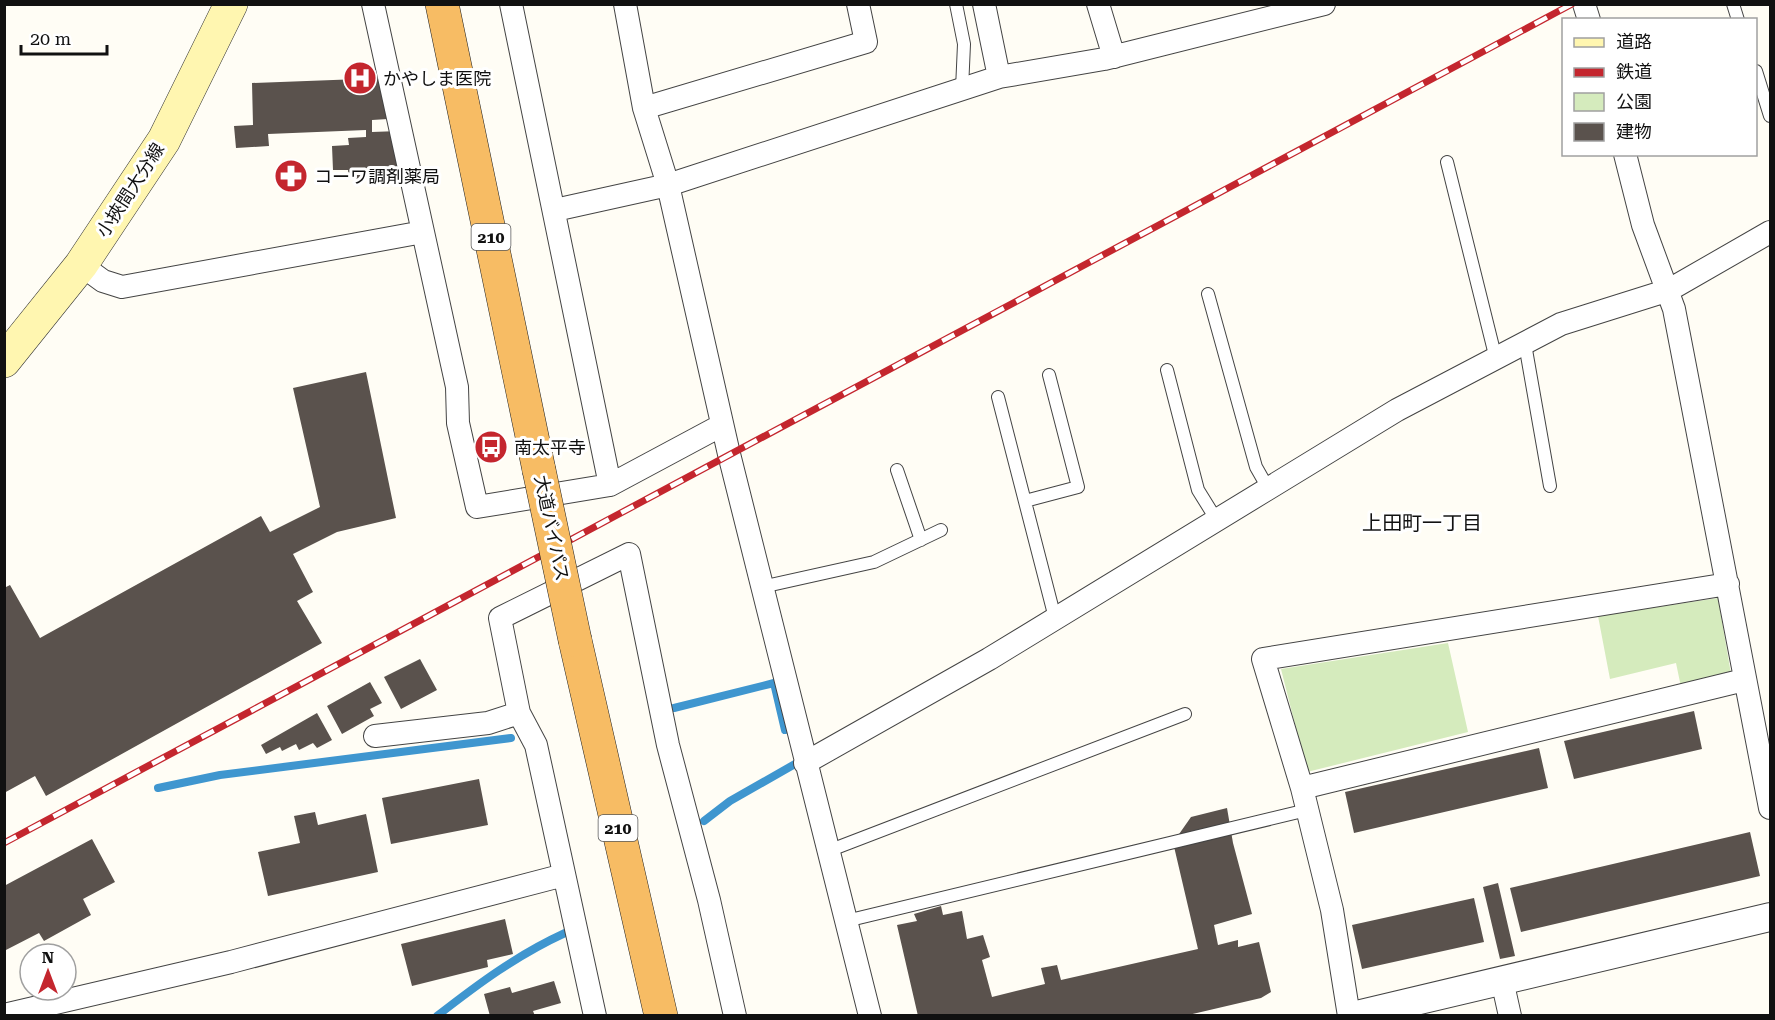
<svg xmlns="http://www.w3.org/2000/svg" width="1775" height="1020" viewBox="0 0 1775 1020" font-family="'Roboto Serif','Noto Sans JP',serif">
  <rect width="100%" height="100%" fill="#fffdf5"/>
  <path fill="#d5ebbd" d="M1718 598 1731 674 1681 687 1676 663 1610 679 1598 616Z
    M1448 643 1468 732 1307 772 1281 669Z"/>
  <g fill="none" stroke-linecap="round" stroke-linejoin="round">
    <path stroke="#3f96cf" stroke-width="8" d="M674 708 774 683 785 730
      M158 788 220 775 511 738
      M704 821 730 801 795 764
      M437 1016C478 984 517 955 565 933"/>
  </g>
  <path fill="#5a524d" d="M386 78 388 119 372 120V132L399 131 401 177 349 179 348 170H333L332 146 349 145 348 138 366 137V130L268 134 269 146 236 148 234 126 253 125 252 83Z
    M366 372 396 518 337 532 293 554 313 592 297 601 322 643 46 796 35 776 4 793V588L10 585 40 638 261 516 270 532 320 507 293 388Z
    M420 659 437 690 401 709 384 677Z
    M370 682 382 703 370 709 374 716 342 734 327 706Z
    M1694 711 1702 749 1574 779 1564 741Z
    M317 713 332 740 317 748 313 743 299 750 296 744 282 751 280 747 266 754 261 745Z
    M1539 748 1548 788 1354 833 1345 792Z
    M479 779 488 825 391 844 382 798Z
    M1227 808 1233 843 1252 914 1214 925 1218 945 1238 940V947L1259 942 1271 992 1261 998 1184 1016H918L897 925 917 921 914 914 941 906 943 915 962 911 967 939 983 935 990 957 982 960 992 997 1045 984 1041 968 1057 965 1061 980 1198 949 1172 838 1177 837 1191 817Z
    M315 812 318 825 366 814 378 872 268 896 258 852 300 843 294 816Z
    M1750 832 1760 876 1521 932 1510 888Z
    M92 839 115 882 83 899 91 915 44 941 39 933 4 951V886Z
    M1498 883 1515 956 1500 959 1483 887Z
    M1474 898 1484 942 1362 969 1352 925Z
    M505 919 513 954 487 960 488 967 412 986 401 944Z
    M554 981 561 1003 533 1011 535 1016H490L484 994 510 987 512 993Z"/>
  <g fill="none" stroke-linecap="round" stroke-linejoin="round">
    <defs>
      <path id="service" d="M956 4 964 44 962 89
        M1733 4 1738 20
        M1756 71 1770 116
        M1447 162 1496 359
        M1208 294 1256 467 1268 488
        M1525 344 1550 486
        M1167 370 1198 490 1216 519
        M998 397 1055 618
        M897 470 921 540
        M1025 501 1078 487 1049 375
        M762 587 874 562 941 530
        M828 851 1185 714
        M846 921 1307 810"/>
      <path id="minor" d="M373 4 457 387 458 423 477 507 610 485 722 425
        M511 4 610 485
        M625 4 644 108 668 185 729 454 870 1016
        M984 4 999 77
        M1098 4 1114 57
        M1584 4 1589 20
        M644 108 866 42 858 4
        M1625 154 1643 225 1674 309 1770 808
        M555 210 668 185 999 77 1104 59 1324 4
        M81 265 103 281 122 287 423 232
        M375 736 488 723 519 713
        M805 763 989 659 1397 410 1561 324 1669 290 1770 232
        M1302 788 1744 680
        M1502 980 1510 1016
        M4 1015 231 962 564 875
        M595 1016 536 745 519 713 500 618 629 554 668 745 709 900 735 1016
        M1349 1016 1332 910 1302 788 1263 659 1728 584"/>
      <path id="tertiary" d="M1352 1016 1770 917"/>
      <path id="secondary" d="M4 361 81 265 164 140 231 4"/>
      <path id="trunk" d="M442 4 539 470
        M575 640 661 1016"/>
    </defs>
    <use href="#service" stroke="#444" stroke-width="14"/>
    <use href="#minor" stroke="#444" stroke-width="24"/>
    <use href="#tertiary" stroke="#444" stroke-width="30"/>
    <use href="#secondary" stroke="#333" stroke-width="34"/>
    <use href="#trunk" stroke="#222" stroke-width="34"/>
    <use href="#service" stroke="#fff" stroke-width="12"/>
    <use href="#minor" stroke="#fff" stroke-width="22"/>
    <use href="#tertiary" stroke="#fff" stroke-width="28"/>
    <use href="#secondary" stroke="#fff6b0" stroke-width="33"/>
    <use href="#trunk" stroke="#f7bc64" stroke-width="33"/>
    <defs>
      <path id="rail" d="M4 843 1572 4"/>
    </defs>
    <use href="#rail" stroke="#c4262e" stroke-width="7"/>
    <use href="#rail" stroke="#fff" stroke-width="4.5" stroke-dasharray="14" stroke-linecap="butt"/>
    <defs>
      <path id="trunk-bridge" d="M539 470 575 640"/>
    </defs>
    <use href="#trunk-bridge" stroke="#222" stroke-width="34" stroke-linecap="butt"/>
    <use href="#trunk-bridge" stroke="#f7bc64" stroke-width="33"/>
  </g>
  <defs>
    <symbol id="hospital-disc" viewBox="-11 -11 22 22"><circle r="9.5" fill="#c4262e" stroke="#fff"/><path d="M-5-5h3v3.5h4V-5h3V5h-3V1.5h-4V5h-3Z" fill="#fff"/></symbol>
    <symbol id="pharmacy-disc" viewBox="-11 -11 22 22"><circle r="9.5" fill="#c4262e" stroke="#fff"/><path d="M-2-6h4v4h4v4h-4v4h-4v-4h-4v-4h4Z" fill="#fff"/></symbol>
    <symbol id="bus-disc" viewBox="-11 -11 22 22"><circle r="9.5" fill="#c4262e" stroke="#fff"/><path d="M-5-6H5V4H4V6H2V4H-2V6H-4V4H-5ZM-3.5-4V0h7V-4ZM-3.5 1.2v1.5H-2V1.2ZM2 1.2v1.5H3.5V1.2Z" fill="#fff"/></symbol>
  </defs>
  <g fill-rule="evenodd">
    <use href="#hospital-disc" x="341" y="59" width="38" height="38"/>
    <use href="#pharmacy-disc" x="272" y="157" width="38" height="38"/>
    <use href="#bus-disc" x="472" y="428" width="38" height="38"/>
  </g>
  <g text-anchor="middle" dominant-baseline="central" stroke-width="6" stroke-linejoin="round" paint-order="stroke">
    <g fill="#fff" stroke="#585858" stroke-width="1.5">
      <rect x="471.5" y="224" width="39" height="26" rx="4.5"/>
      <rect x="598.5" y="815" width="39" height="26" rx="4.5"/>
    </g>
    <g font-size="16" font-weight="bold" fill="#111">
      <text x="491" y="237">210</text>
      <text x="618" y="828">210</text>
    </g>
    <g font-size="18" fill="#111" stroke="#fff" text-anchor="start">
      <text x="383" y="78">かやしま医院</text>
      <text x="314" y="176">コーワ調剤薬局</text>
      <text x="514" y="447">南太平寺</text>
    </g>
    <g font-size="18" fill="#111" stroke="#fff">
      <text transform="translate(130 190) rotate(-57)">小挾間大分線</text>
      <text transform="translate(552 528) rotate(78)">大道バイパス</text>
    </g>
    <g font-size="20" fill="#111" stroke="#fff">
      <text x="1422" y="523">上田町一丁目</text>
    </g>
  </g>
  <rect width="1775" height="1020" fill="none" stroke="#111111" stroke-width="12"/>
  <rect x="1562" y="18" width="195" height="138" fill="#ffffff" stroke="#a0a0a0" stroke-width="1.5"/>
  <rect x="1574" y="38" width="30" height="9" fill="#fff6b0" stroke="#a0a0a0" stroke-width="1.5"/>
  <text x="1616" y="48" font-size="18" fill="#111111">道路</text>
  <rect x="1574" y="68" width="30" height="9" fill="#c4262e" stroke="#a0a0a0" stroke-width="1.5"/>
  <text x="1616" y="78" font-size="18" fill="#111111">鉄道</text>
  <rect x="1574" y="93" width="30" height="18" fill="#d5ebbd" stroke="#a0a0a0" stroke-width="1.5"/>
  <text x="1616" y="108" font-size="18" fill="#111111">公園</text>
  <rect x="1574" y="123" width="30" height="18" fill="#5a524d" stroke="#a0a0a0" stroke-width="1.5"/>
  <text x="1616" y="138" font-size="18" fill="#111111">建物</text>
  <g transform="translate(48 972)"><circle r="28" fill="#ffffff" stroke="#a0a0a0" stroke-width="1.5"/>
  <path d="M0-4.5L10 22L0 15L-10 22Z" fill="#c4262e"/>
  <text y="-9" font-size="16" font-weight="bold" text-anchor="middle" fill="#111111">N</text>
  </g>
  <path d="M21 45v9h86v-9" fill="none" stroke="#111111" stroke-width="3"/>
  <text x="30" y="45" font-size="18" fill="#111111" stroke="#ffffff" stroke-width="4.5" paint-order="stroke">20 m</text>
</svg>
